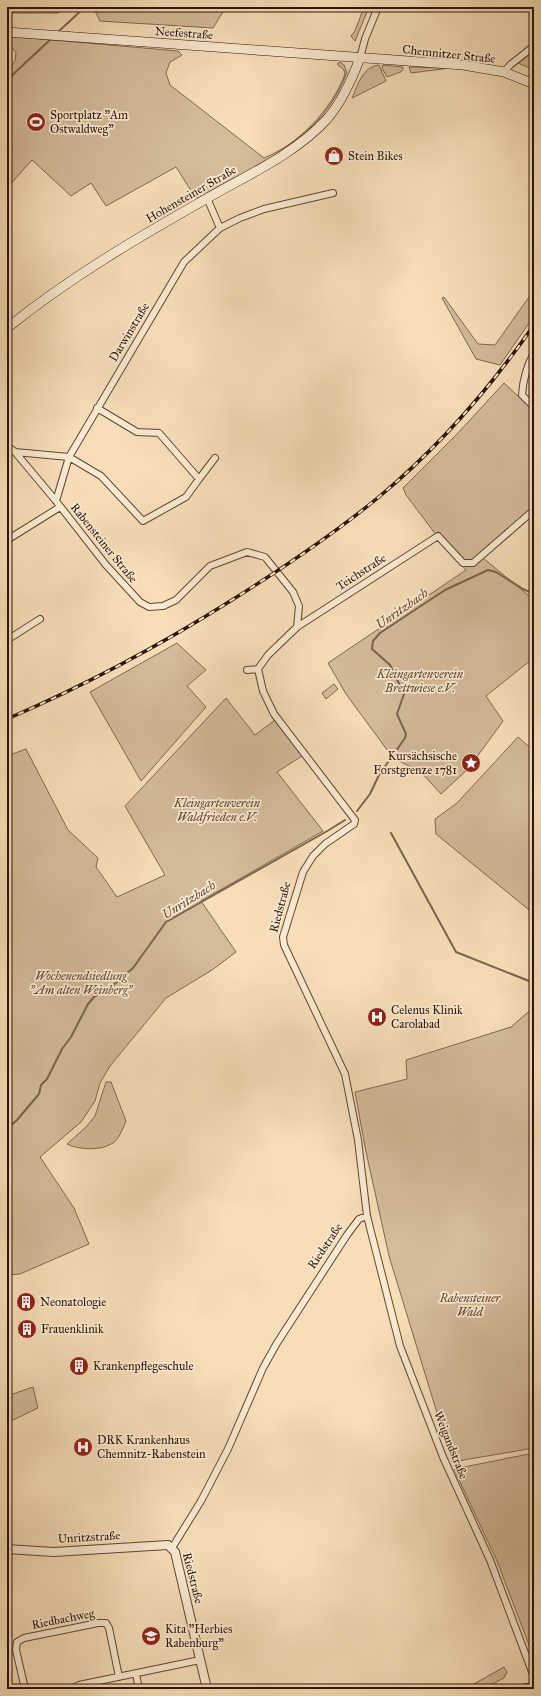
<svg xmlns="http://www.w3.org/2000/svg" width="541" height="1696" viewBox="0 0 541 1696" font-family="'IM FELL Great Primer',serif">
  <rect width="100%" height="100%" fill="#f7deb8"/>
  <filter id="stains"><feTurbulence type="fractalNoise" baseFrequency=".005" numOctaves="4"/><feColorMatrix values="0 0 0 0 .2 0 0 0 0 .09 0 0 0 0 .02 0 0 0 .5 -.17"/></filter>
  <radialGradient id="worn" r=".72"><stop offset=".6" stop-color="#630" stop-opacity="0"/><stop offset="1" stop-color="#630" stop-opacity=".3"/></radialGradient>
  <path fill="#d4bb9a" stroke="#806752" d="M10 7H67L58 13H7V9Z
    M93 7H226L213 28 100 21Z
    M364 7H369L355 41 351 36 355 31Z
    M7 36 178 51 182 55 170 62 166 73 170 85 264 158C299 144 332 109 345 74L344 70 337 64 340 62 344 65 347 72C323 139 257 166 199 198L195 197 176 167 106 206 91 183 71 196 32 160 7 188V71L15 61 16 52 7 44Z
    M534 51V70L518 63Z
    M379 65 386 81 352 98C358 85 362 67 379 65Z
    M383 65 403 67V69L401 72 387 77 382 68Z
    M409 67 450 68 411 73Z
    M534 290V316L500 365 476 359 442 298 444 297 478 344 495 345Z
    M504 383 534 411V513L483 558 534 600V662L531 660 486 696 503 721 468 769 441 794 421 772 393 758 346 694 328 663 466 570 440 540 406 495 403 488 458 433Z
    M177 643 206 670 187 686 206 707 141 781 90 692Z
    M334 684 338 689 326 699 322 693Z
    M226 698 255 735 275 720 302 756 277 772 323 831 201 901 236 952 212 970 166 998 110 1066 100 1083 95 1101 81 1122 40 1157 74 1208 89 1244 20 1274 7 1275V756L26 749 68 830 98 858 96 867 117 897 165 875 125 806Z
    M518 737 534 751V914L436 834 435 819 457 803Z
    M534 1007V1448L452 1462 389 1256 365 1147 355 1092 407 1079 406 1060 511 1027Z
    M106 1082H111L126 1121C123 1128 119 1139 113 1143 101 1151 79 1150 67 1144L86 1127 95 1116Z
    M33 1387 38 1408 11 1421 7 1396Z
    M534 1453V1658L497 1561 454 1469Z
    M504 1667 507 1672 504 1678 482 1689H465Z"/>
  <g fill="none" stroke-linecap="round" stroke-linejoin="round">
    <path stroke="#7c634e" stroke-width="2" d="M58 32 85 7
      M7 80 52 38
      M357 811 370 794 379 775 405 738 406 734 397 714 404 694 390 665 372 649 373 641 380 633 445 590 488 570 496 572 523 589 534 594
      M391 833 456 952 529 981H534
      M7 1129 17 1120 39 1094 41 1085 47 1079 62 1049 71 1037 88 1004 94 997 111 987 133 968 166 922 329 830 345 820
      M513 1689 526 1684 534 1683"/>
    <defs>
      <path id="minor" d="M360 58 365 39 378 7
        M504 72 510 65 534 46
        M207 198 220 228
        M534 353C526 367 523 380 522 395L534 407
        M97 408 137 432 159 433 199 479
        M7 446 15 452 56 501 106 565 140 602 149 607 163 606 176 600 210 566 247 552 265 557 293 592 299 606 297 627
        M15 452 69 457 101 476 143 521 186 497 199 479 215 458
        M56 501 69 457 184 262 220 228 240 218 264 209 333 193
        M534 510 473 563H463L438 536 297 627 268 655 258 669 263 691 274 714 355 820 354 824 325 844 313 856 303 872 283 937 284 945 345 1074 358 1140 367 1216 400 1346 443 1457 490 1560 534 1677
        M7 540 60 507
        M7 640 40 619
        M247 670 258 669
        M172 1548 201 1501 228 1449 263 1368 277 1343 347 1235 359 1219 367 1216
        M136 1674 139 1689
        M25 1689 16 1650 17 1642 24 1638 98 1623H106L109 1628 119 1677
        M71 1689 79 1685 200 1660"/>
      <path id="tertiary" d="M7 1549 54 1552 168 1545 175 1552 207 1689"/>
      <path id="secondary" d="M7 32 463 65 504 72 534 84
        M7 328C69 278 137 238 206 199 247 175 294 155 327 119 342 102 352 79 360 58"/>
    </defs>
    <use href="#minor" stroke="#5f4635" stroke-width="8"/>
    <use href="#tertiary" stroke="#5f4635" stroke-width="10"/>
    <use href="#secondary" stroke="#2c1309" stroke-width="10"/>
    <use href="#minor" stroke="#faead1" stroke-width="6"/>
    <use href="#tertiary" stroke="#faead1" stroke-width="8"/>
    <use href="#secondary" stroke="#faead1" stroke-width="9"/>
    <defs>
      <path id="rail" d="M7 719C86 685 159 646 232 600 283 568 333 535 380 496 439 447 490 388 534 325"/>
    </defs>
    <use href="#rail" stroke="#2c1309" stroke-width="3.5"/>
    <use href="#rail" stroke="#faead1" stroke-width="2" stroke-dasharray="6" stroke-linecap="butt"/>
  </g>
  <defs>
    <symbol id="stadium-disc" viewBox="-11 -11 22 22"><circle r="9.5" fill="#8f2418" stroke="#faead1"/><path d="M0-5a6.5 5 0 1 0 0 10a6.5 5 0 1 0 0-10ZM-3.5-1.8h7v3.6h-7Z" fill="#fff"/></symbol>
    <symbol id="shop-disc" viewBox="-11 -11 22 22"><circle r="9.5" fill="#8f2418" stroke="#faead1"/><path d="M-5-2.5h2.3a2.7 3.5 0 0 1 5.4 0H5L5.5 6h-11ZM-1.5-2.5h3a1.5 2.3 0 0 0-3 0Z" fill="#fff"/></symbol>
    <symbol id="sight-disc" viewBox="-11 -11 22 22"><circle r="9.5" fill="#8f2418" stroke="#faead1"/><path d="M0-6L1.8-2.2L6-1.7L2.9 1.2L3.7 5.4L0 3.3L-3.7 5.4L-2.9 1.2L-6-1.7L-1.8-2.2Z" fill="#fff"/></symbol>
    <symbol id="hospital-disc" viewBox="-11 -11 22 22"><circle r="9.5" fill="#8f2418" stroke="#faead1"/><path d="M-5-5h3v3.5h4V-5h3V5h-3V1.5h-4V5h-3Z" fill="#fff"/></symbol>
    <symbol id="building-disc" viewBox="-11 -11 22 22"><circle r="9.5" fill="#8f2418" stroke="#faead1"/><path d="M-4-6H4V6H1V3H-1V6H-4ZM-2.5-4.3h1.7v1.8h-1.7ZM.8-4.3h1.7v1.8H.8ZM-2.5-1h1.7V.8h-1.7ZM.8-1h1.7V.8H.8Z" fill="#fff"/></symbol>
    <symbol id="school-disc" viewBox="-11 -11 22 22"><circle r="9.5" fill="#8f2418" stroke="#faead1"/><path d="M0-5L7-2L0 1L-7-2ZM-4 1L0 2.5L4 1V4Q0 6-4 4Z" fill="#fff"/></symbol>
  </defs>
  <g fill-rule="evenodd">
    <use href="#stadium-disc" x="25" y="111" width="22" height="22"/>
    <use href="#shop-disc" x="323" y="145" width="22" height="22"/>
    <use href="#sight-disc" x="460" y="752" width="22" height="22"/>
    <use href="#hospital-disc" x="366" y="1006" width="22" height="22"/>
    <use href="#building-disc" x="15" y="1291" width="22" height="22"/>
    <use href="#building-disc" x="16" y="1318" width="22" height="22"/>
    <use href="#building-disc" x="68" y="1355" width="22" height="22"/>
    <use href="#hospital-disc" x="72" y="1436" width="22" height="22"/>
    <use href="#school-disc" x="140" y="1625" width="22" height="22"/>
  </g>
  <g text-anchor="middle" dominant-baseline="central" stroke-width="3.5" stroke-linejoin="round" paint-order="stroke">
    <g font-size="12" fill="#2c1309" stroke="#faead1">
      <text transform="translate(184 33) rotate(4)">Neefestraße</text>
      <text transform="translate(449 54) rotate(6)">Chemnitzer Straße</text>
      <text transform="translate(191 194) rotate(-30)">Hohensteiner Straße</text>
      <text transform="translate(129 332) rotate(-59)">Darwinstraße</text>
      <text transform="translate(104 543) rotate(51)">Rabensteiner Straße</text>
      <text transform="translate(361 572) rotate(-33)">Teichstraße</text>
      <text transform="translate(280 907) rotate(-75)">Riedstraße</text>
      <text transform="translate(325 1246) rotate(-56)">Riedstraße</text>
      <text transform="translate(451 1445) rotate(68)">Weigandstraße</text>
      <text transform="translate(89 1537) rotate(-3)">Unritzstraße</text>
      <text transform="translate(193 1578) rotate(76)">Riedstraße</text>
      <text transform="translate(63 1619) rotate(-11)">Riedbachweg</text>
    </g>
    <g font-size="12" fill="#2c1309" stroke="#faead1" text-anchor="start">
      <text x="50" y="115">Sportplatz "Am<tspan x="50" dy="14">Ostwaldweg"</tspan></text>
      <text x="348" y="156">Stein Bikes</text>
      <text x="457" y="756" text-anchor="end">Kursächsische<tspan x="457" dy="14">Forstgrenze 1781</tspan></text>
      <text x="391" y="1010">Celenus Klinik<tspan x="391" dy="14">Carolabad</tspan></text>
      <text x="40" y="1302">Neonatologie</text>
      <text x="41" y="1329">Frauenklinik</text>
      <text x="93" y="1366">Krankenpflegeschule</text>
      <text x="97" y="1440">DRK Krankenhaus<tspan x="97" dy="14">Chemnitz-Rabenstein</tspan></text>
      <text x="165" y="1629">Kita "Herbies<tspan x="165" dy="14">Rabenburg"</tspan></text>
    </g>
    <g font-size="12" font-style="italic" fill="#5e4534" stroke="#faead1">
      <text x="420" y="674">Kleingartenverein<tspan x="420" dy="14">Brettwiese e.V.</tspan></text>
      <text x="217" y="803">Kleingartenverein<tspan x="217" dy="14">Waldfrieden e.V.</tspan></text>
      <text x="81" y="976">Wochenendsiedlung<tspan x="81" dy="14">"Am alten Weinberg"</tspan></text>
      <text x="470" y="1298">Rabensteiner<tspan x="470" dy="14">Wald</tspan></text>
    </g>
    <g font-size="13" font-style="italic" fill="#624937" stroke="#faead1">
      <text transform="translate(402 609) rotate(-35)">Unritzbach</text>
      <text transform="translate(189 900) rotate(-32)">Unritzbach</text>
    </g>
  </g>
  <rect width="541" height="1696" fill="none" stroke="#f7deb8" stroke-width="24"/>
  <rect x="8" y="8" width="525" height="1680" fill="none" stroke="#2c1309" stroke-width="2"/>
  <rect x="12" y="12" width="517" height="1672" fill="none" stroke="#2c1309"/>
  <rect width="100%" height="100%" filter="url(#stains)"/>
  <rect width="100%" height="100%" fill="url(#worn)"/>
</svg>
